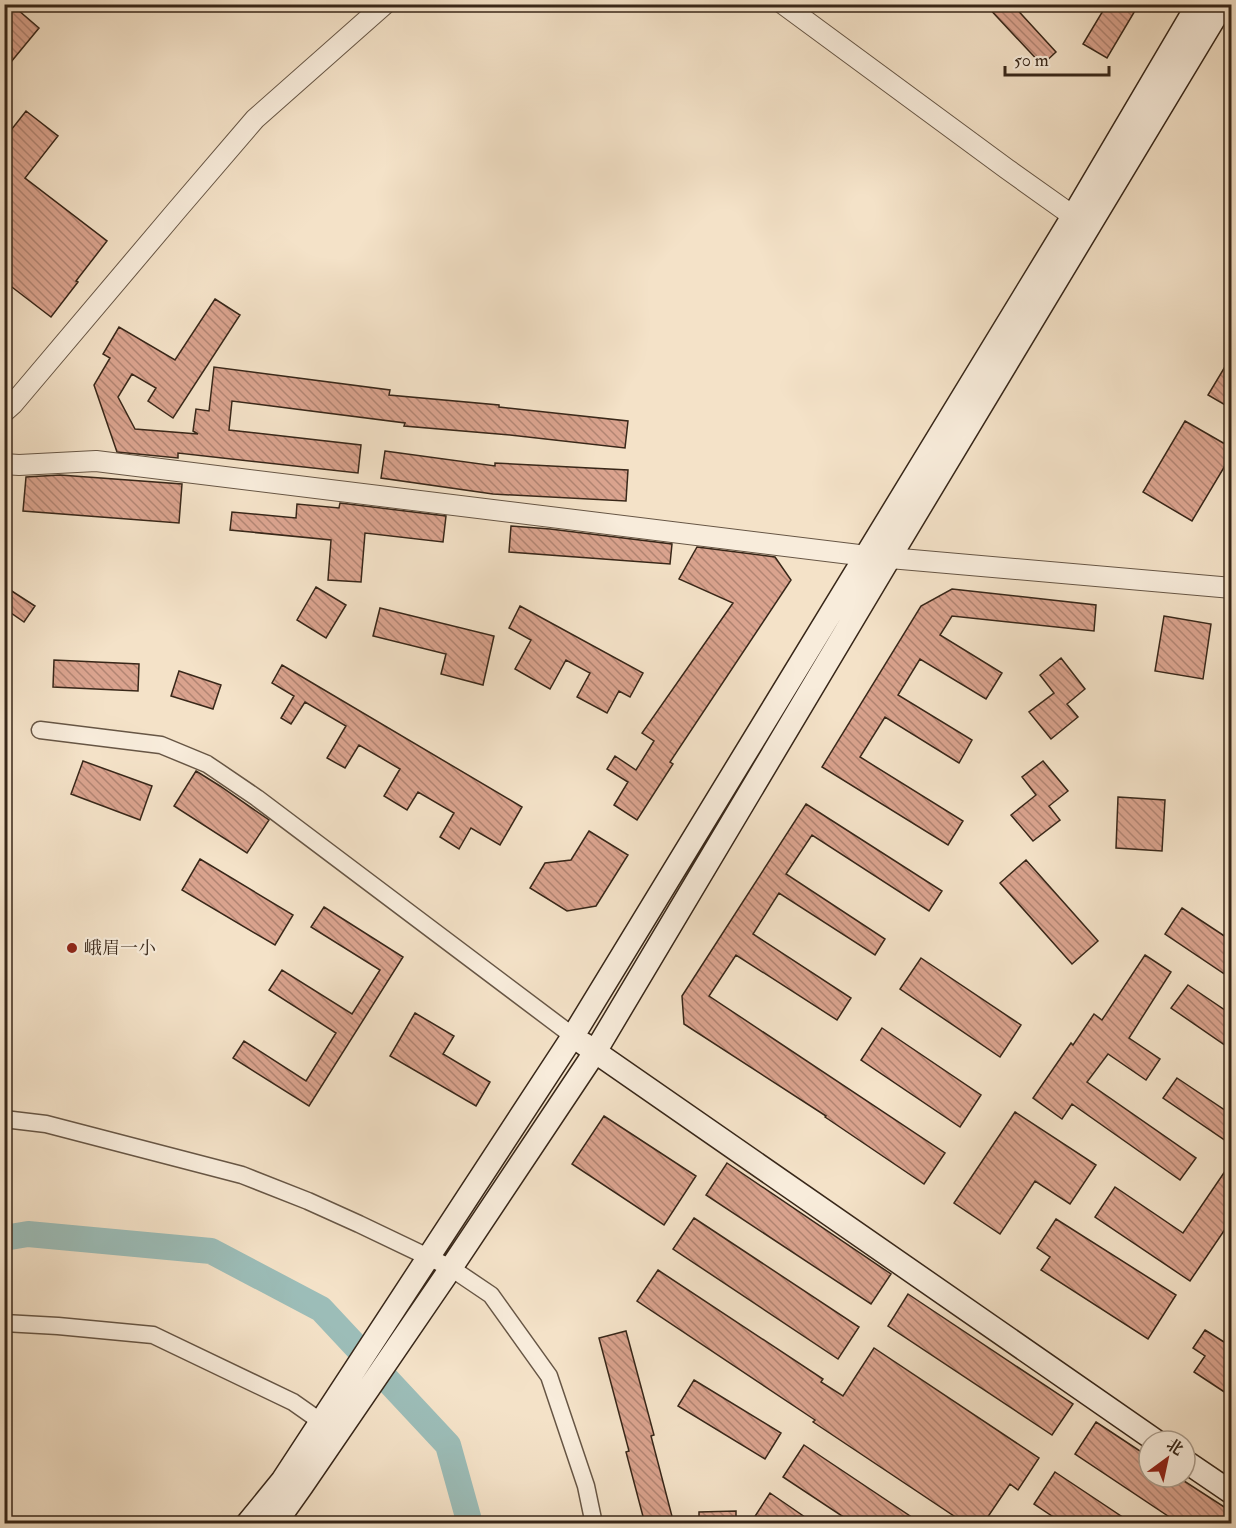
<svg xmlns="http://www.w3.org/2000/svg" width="1236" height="1528" viewBox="0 0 1236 1528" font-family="'IM FELL Double Pica','Noto Serif SC',serif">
  <defs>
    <pattern id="building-back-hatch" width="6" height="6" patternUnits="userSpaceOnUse" patternTransform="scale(1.5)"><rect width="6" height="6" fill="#daa38e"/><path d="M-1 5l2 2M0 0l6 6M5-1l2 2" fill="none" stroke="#b28573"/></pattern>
  </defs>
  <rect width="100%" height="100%" fill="#f4e2c8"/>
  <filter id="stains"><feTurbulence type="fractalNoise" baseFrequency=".00333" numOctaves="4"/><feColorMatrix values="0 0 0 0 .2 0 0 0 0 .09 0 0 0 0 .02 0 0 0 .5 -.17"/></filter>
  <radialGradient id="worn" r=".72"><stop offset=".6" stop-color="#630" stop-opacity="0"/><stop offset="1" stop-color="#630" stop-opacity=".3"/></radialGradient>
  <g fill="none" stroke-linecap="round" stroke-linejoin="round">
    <path stroke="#9cbdb8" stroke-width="26" d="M4 1238 28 1234 211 1251 321 1309 448 1445 470 1524"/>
  </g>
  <path fill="url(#building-back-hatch)" stroke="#382719" stroke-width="1.5" d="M4 4H11L39 28 11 62 4 57Z
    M985 4H1012L1056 52 1042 65Z
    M1107 4H1139L1107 58 1083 44Z
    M26 111 58 136 25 178 107 241 76 281 78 282 51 317 4 281V139Z
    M215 299 240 315 173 418 148 401 156 388 132 374 118 397 135 429 198 434 193 431 196 409 209 411 214 367 390 390 389 395 499 405V407L628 421 625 448 510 435 404 426 405 423 232 401 229 430 361 445 358 473 178 453V458L117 452 94 385 110 358 103 354 119 327 175 360Z
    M1232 355V409L1208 395Z
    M1185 421 1232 448V454L1192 521 1143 492Z
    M385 451 495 466V463L628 470 626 501 493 494 381 478Z
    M60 475 182 484 179 523 23 511 26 477Z
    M340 503 446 516 443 542 365 533 361 582 328 580 331 540 230 530 232 512 296 518 297 504 339 508Z
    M511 526 550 529 672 544 670 564 509 552Z
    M697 547 775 557 791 580 670 762 673 764 637 820 614 805 628 782 607 769 615 756 636 770 654 741 642 733 733 603 679 579Z
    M4 586 35 606 24 622 4 608Z
    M316 587 346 605 326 638 297 620Z
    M952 589 1096 605 1094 631 952 616 940 635 1002 673 986 699 920 659 898 695 972 740 959 763 885 717 860 757 963 821 948 845 822 767 921 606Z
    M520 606 643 673 630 697 619 691 607 713 577 697 590 673 566 660 550 689 515 669 531 640 509 628Z
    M380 608 494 636 483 685 441 674 446 654 373 636Z
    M1164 616 1211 624 1203 679 1155 671Z
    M1061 658 1085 689 1067 704 1078 717 1051 739 1029 712 1054 693 1040 675Z
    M54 660 139 664 138 691 53 687Z
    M282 665 522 807 500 845 471 828 459 849 440 837 454 813 418 792 407 810 384 796 400 769 359 745 345 768 327 758 346 726 305 702 291 724 281 718 294 696 272 683Z
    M179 671 221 685 213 709 171 696Z
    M83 761 152 786 140 820 71 794Z
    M1043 761 1068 791 1049 806 1060 820 1033 841 1011 815 1036 795 1022 777Z
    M196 771 220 786 269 820 247 853 174 806Z
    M1118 797 1165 800 1162 851 1116 848Z
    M806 804 942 891 929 911 812 835 786 874 885 939 875 955 779 893 753 934 851 998 837 1020 736 955 709 996 945 1153 924 1184 825 1117 826 1116 684 1024 682 996Z
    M589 831 628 855 596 906 567 911 530 888 545 863 571 860Z
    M200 859 293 915 275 945 182 890Z
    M1026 860 1098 941 1072 964 1000 883Z
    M324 907 403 957 309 1106 233 1058 244 1041 306 1081 336 1033 269 990 282 970 352 1014 380 970 311 927Z
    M1182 908 1232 941V979L1165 934Z
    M1145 955 1171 972 1129 1038 1160 1059 1146 1080 1108 1054 1087 1082 1196 1158 1180 1180 1072 1104 1062 1119 1033 1098 1071 1043 1073 1045 1094 1014 1102 1020Z
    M921 958 1021 1025 1000 1057 900 989Z
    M1188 985 1232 1015V1050L1171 1008Z
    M415 1013 454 1036 443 1054 490 1082 476 1106 390 1056Z
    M882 1028 981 1095 960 1127 861 1060Z
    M1177 1078 1232 1115V1145L1163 1098Z
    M1015 1112 1096 1165 1070 1204 1035 1181 1000 1234 954 1203Z
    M604 1116 696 1176 664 1225 572 1164Z
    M1232 1161V1219L1190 1281 1095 1217 1115 1187 1183 1233Z
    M727 1163 891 1274 871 1304 706 1195Z
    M694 1218 859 1327 838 1359 673 1249Z
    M1056 1219 1176 1295 1148 1339 1041 1270 1050 1257 1037 1248Z
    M658 1270 823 1379 821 1382 843 1396 874 1348 1039 1458 1018 1490 1010 1484 983 1524H966L813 1422 815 1420 637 1301Z
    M908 1294 1073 1404 1052 1435 888 1326Z
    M1205 1330 1232 1347V1397L1194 1372 1205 1356 1193 1348Z
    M626 1331 654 1435 651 1436 674 1524H645L626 1452 629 1451 599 1338Z
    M694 1380 781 1433 765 1459 678 1406Z
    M1096 1422 1149 1457V1477H1178L1232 1512V1524H1180L1075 1454Z
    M804 1445 922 1524H854L783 1477Z
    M1055 1472 1133 1524H1064L1034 1504Z
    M770 1493 815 1524H750Z
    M736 1511V1524H699V1512Z"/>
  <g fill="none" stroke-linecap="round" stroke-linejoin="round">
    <defs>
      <path id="minor" d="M40 730 161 745 207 764 257 798 573 1036
        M4 1119 46 1124 242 1175 308 1201 359 1224 451 1268 491 1295 549 1376 586 1486 594 1524
        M4 1323 58 1326 153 1335 293 1402 320 1421"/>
      <path id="tertiary" d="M783 4 1007 169 1073 216
        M4 412 13 404 177 210 255 119 385 4
        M4 464 19 465 96 461 867 556 1232 588"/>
      <path id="secondary" d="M584 1044 1156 1441
        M1185 1461 1232 1493
        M247 1524 282 1481 573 1036 1073 216 1198 4
        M275 1524 302 1486 451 1268 595 1052 890 557 1223 4"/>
    </defs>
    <use href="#minor" stroke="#675645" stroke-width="19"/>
    <use href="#tertiary" stroke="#675645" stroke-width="22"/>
    <use href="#secondary" stroke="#382719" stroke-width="25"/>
    <use href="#minor" stroke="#f8ecdb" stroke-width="16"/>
    <use href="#tertiary" stroke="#f8ecdb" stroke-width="20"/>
    <use href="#secondary" stroke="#f8ecdb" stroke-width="22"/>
  </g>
  <circle fill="#8f2418" stroke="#f8ecdb" stroke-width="2" cx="72" cy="948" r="6"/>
  <g text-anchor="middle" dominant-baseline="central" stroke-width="4.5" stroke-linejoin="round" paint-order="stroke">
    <g font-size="18" fill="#382719" stroke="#f8ecdb" text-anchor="start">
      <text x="84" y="948">峨眉一小</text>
    </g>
  </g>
  <rect width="1236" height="1528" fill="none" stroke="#f4e2c8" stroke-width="24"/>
  <rect x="6" y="6" width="1224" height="1516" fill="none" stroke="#382719" stroke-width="3"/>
  <rect x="12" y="12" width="1212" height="1504" fill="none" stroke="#382719" stroke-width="1.5"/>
  <g transform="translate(1167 1459) rotate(33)"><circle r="28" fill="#f8ecdb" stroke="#ab9d8d" stroke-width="1.5"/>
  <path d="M0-4.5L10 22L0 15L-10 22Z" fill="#8f2418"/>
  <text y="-9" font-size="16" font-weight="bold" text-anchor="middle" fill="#382719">北</text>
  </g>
  <path d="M1005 66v9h104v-9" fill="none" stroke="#382719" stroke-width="3"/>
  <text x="1014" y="66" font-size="18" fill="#382719" stroke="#f8ecdb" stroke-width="4.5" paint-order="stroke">50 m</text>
  <rect width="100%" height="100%" filter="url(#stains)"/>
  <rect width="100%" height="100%" fill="url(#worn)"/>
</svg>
